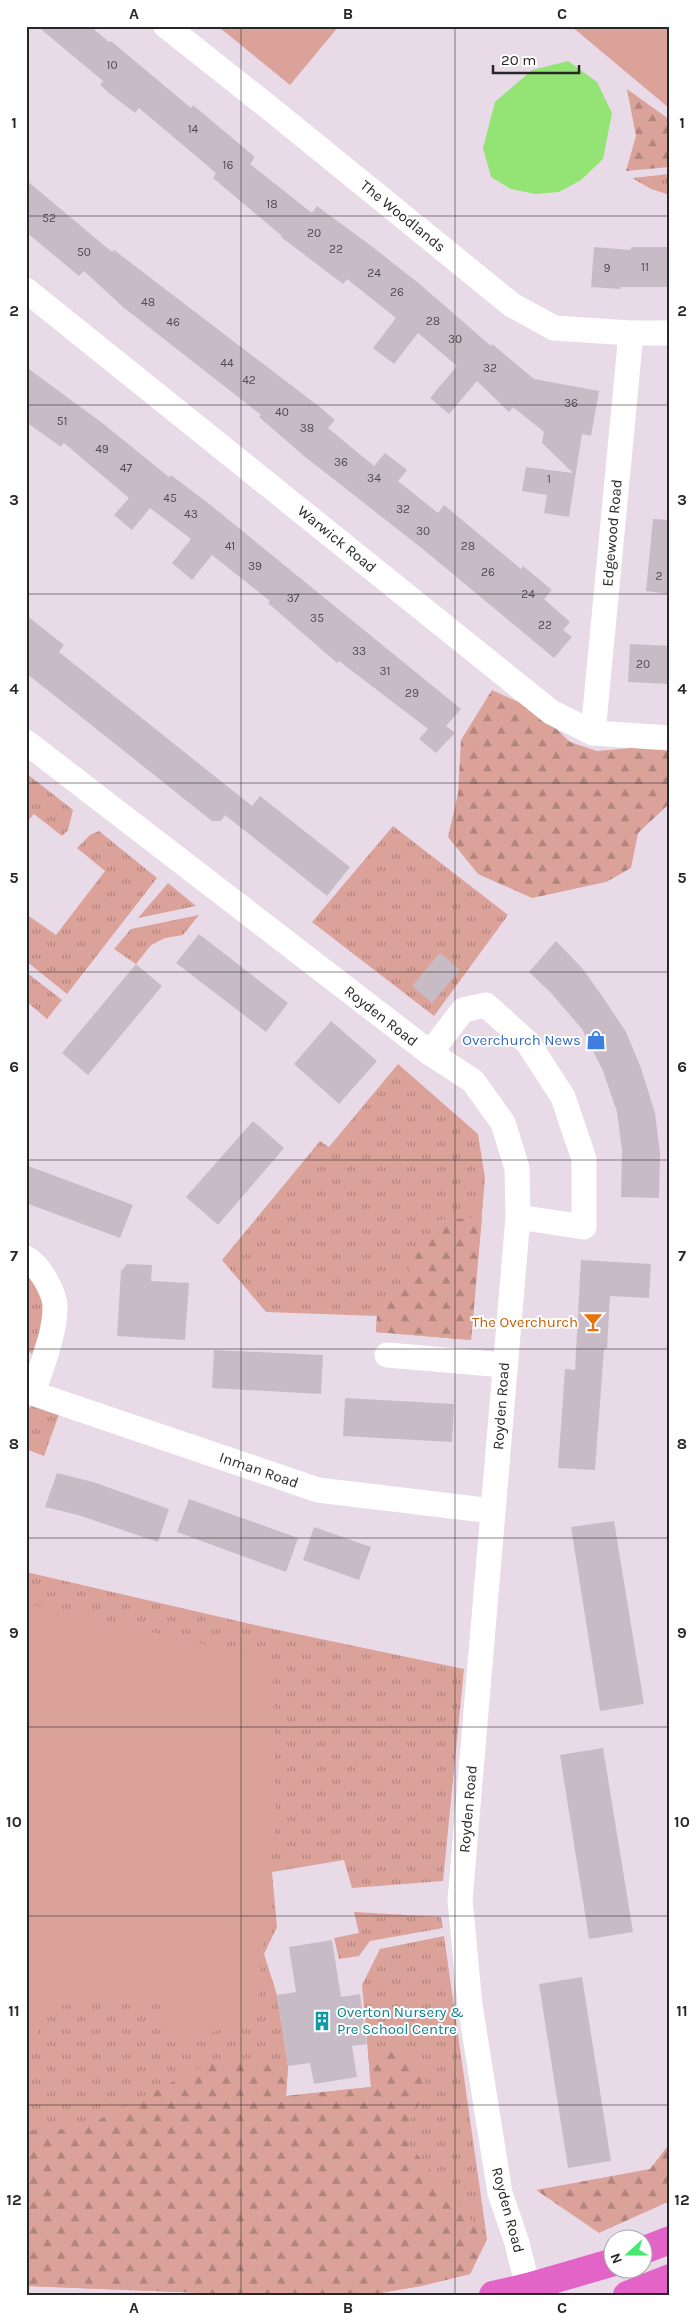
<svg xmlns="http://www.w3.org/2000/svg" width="696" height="2321" viewBox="0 0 696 2321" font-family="Karla,sans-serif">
  <defs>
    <pattern id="grass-tufts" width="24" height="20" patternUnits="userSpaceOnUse" patternTransform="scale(1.25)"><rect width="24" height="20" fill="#dba29a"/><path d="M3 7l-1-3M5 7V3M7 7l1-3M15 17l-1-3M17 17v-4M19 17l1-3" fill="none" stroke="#b2847e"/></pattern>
    <pattern id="forest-firs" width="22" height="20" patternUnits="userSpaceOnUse" patternTransform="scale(1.25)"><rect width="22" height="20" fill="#dba29a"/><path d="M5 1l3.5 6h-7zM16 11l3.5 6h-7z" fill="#b2847e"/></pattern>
  </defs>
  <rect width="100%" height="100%" fill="#e9dae8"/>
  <path fill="url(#grass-tufts)" d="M670 174V195L651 189 632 178Z
    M26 773 73 810 68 830 62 836 34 814 26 823Z
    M393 826 508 915 434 1016 312 922Z
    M99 831 157 878 67 994 26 961V914L56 935 105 871 77 848 90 835Z
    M168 883 196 906 138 918Z
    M199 915 183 935 165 938 151 945 136 964 114 949 131 929Z
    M26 972 62 1000 47 1019 26 1001Z
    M398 1064 478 1134 485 1178 471 1340 376 1332 377 1316 266 1312 222 1260 320 1141 329 1147Z
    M26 1272C55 1305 44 1317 32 1354L26 1349Z
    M31 1405 60 1412 44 1456 26 1449V1416Z
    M26 1572 264 1627 464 1669 443 1881 352 1888 344 1860 272 1872 277 1927 264 1954 277 1995 288 2066 286 2096 371 2087 362 1985 380 1949 444 1936 487 2239 470 2274 421 2286 368 2295H257L26 2286Z
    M354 1912 441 1917 443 1928 370 1941 359 1956 339 1959 334 1938 359 1933Z"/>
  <path fill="url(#forest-firs)" d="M627 89 670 120V167L626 171 636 136Z
    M492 690 536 710 570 742 597 751 654 746 670 748V803L638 833 631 868 606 882 532 898 478 874 448 837 458 794 461 740Z
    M482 1217 471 1340 376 1332 377 1316 404 1279 415 1256 439 1220Z
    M404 2048 428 2086 402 2136 487 2239 470 2274 421 2286 368 2295H257L26 2286V2131L83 2128 215 2060 288 2066 286 2096 371 2087 368 2052Z
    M670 2143V2201L599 2233 536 2190 650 2169Z"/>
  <path fill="#dba29a" d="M222 26H339L290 85 220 28Z
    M571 26H670V108H669Z
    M26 1603 272 1660 276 1813 256 2020 172 2043 159 2002 51 2005 26 2057Z"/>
  <path fill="#93e375" d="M568 61 597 82 612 113 603 159 581 180 559 192 535 194 511 189 491 177 483 148 495 102 532 70Z"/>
  <path fill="#c7bcc6" d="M37 26H90L109 42 111 41 191 108 193 105 255 157 250 164 312 213 317 206 374 248 422 286 491 346 492 344 534 379 599 391 591 436 582 434 569 517 544 513 547 495 522 491 526 467 573 473 542 443 544 432 513 407 509 412 477 381 449 414 430 398 457 366 418 333 394 364 373 348 396 318 347 279 343 284 281 237 282 236 213 178 216 173 139 108 135 113 109 93 100 85 103 81Z
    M26 180 112 252 114 250 321 408 335 420 328 428 374 466 385 453 407 470 398 481 438 513 444 505 521 569 523 566 552 590 544 599 570 622 563 630 572 637 554 658 424 550 304 456 259 417 261 415 123 307 84 271 79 276 26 232Z
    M594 247 631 250V247H670V287H621L620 289 591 287Z
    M26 367 101 422 169 477 171 475 213 507 461 709 446 726 455 733 436 753 419 739 428 729 339 661 337 663 268 603 270 601 212 555 192 580 172 563 191 539 150 508 132 530 114 515 129 498 64 443 61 447 26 422Z
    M653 519 670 520V594L646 591Z
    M26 615 64 645 59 652 252 806 260 796 350 867 327 896 225 815 221 821H212L26 673Z
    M630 644 670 646V684L628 682Z
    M199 934 288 1003 266 1032 176 963Z
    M556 941 582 968 600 993 626 1032 641 1068 655 1113 660 1153 659 1198 621 1197 622 1150 617 1112 603 1071 582 1029 551 993 529 972Z
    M440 953 460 970 432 1003 412 986Z
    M136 964 162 986 88 1075 62 1053Z
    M331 1021 377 1061 339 1104 294 1064Z
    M253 1121 284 1148 218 1225 186 1197Z
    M26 1165 133 1205 120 1238 26 1203Z
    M581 1260 651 1264 649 1298 610 1296 607 1349H604L595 1470 558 1468 565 1369 575 1370Z
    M127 1264 152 1265 151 1281 189 1283 185 1340 117 1336 121 1271Z
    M214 1350 323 1355 321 1394 212 1388Z
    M345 1398 454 1404 452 1442 343 1436Z
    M57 1473 93 1482 169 1509 158 1542 78 1515 45 1507Z
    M189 1499 298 1538 286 1572 177 1532Z
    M614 1521 644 1704 600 1711 571 1527Z
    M314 1527 371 1547 359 1580 303 1560Z
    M603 1748 633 1932 589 1939 560 1755Z
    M332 1940 341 1997 360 1994 367 2044 352 2046 357 2077 314 2084 310 2063 288 2066 277 1995 296 1992 289 1947Z
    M582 1977 611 2161 568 2168 539 1984Z"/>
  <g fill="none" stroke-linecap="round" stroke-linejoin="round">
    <path stroke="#fff" stroke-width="25" d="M166 26 277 114 512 305 554 328 631 333H670
      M26 290 551 712 593 733 670 738
      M593 733 631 333
      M26 742 430 1053 473 1081 503 1123 517 1168 518 1217 460 1900 470 2005 500 2193 517 2243 530 2295
      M430 1053 463 1010 486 1005 528 1043 563 1097 584 1159V1227L518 1217
      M26 1258C39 1265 55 1292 55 1307 55 1335 41 1367 33 1393
      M387 1355 504 1365
      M26 1391 318 1490 493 1511"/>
    <path stroke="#e364c7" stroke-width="28" d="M644 2250 670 2240
      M493 2295 528 2287 614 2262
      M627 2295 670 2278"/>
  </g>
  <path fill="none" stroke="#272727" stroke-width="1" stroke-opacity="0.55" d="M241 26V2295M455 26V2295M26 216H670M26 405H670M26 594H670M26 783H670M26 972H670M26 1160H670M26 1349H670M26 1538H670M26 1727H670M26 1916H670M26 2105H670"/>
  <defs>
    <symbol id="shop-bare" viewBox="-9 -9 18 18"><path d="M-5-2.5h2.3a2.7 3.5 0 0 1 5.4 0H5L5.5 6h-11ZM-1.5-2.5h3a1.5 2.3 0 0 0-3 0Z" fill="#3f7fe0" stroke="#fff" stroke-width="2.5" paint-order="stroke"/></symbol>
    <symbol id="bar-bare" viewBox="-9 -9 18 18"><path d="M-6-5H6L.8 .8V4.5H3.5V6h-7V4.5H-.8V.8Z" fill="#e8710a" stroke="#fff" stroke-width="2.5" paint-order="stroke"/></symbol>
    <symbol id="building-bare" viewBox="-9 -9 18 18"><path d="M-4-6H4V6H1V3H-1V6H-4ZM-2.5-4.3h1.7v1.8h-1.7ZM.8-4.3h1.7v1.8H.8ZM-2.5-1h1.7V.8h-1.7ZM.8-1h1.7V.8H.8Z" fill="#0f9aa8" stroke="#fff" stroke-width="2.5" paint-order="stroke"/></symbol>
  </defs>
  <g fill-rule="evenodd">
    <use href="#shop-bare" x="582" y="1026" width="28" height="28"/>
    <use href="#bar-bare" x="579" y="1308" width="28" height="28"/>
    <use href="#building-bare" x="308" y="2007" width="28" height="28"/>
  </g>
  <g text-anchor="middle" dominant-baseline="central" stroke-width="4" stroke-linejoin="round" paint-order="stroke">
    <g font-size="12" fill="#4f4c4f">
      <text x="112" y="65">10</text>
      <text x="193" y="129">14</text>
      <text x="228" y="165">16</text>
      <text x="272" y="204">18</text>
      <text x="49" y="218">52</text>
      <text x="314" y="233">20</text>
      <text x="336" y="249">22</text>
      <text x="84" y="252">50</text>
      <text x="645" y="267">11</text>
      <text x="607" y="268">9</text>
      <text x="374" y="273">24</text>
      <text x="397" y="292">26</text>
      <text x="148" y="302">48</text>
      <text x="433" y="321">28</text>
      <text x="173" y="322">46</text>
      <text x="455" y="339">30</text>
      <text x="227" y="363">44</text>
      <text x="490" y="368">32</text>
      <text x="249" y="380">42</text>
      <text x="571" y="403">36</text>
      <text x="282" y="412">40</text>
      <text x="62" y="421">51</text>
      <text x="307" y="428">38</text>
      <text x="102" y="449">49</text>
      <text x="341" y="462">36</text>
      <text x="126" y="468">47</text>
      <text x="374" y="478">34</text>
      <text x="549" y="479">1</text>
      <text x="170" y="498">45</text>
      <text x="403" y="509">32</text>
      <text x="191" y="514">43</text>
      <text x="423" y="531">30</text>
      <text x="230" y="546">41</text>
      <text x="468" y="546">28</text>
      <text x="255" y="566">39</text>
      <text x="488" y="572">26</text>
      <text x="659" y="576">2</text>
      <text x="528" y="594">24</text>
      <text x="293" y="598">37</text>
      <text x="317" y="618">35</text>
      <text x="545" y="625">22</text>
      <text x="359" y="651">33</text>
      <text x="643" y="664">20</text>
      <text x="385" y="671">31</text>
      <text x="412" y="693">29</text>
    </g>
    <g font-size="15" fill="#272727" stroke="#fff">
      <text transform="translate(403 216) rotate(39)">The Woodlands</text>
      <text transform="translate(612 533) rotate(-85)">Edgewood Road</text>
      <text transform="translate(337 539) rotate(39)">Warwick Road</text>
      <text transform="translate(381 1016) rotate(38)">Royden Road</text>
      <text transform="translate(501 1406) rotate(-86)">Royden Road</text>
      <text transform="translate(259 1470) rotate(19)">Inman Road</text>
      <text transform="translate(468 1809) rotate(-85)">Royden Road</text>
      <text transform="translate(508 2210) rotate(75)">Royden Road</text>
    </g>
    <g font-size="15" fill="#366cbe" stroke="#fff" text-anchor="end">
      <text x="581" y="1040">Overchurch News</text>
    </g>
    <g font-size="15" fill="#c56008" stroke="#fff" text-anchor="end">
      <text x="578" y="1322">The Overchurch</text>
    </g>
    <g font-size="15" fill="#0d838f" stroke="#fff" text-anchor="start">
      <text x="337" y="2012">Overton Nursery &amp;<tspan x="337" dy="17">Pre School Centre</tspan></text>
    </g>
  </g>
  <rect width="696" height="2321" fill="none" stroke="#ffffff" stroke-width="55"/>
  <g transform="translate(628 2254) rotate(249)"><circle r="24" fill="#ffffff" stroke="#a9a9a9"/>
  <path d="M0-4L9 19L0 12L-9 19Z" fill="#46e972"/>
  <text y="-8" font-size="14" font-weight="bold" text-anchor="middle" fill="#272727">N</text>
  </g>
  <path d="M493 65v8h86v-8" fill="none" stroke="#272727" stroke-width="2.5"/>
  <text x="501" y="65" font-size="15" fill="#272727" stroke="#ffffff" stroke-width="4" paint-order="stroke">20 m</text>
  <rect x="28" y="28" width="640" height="2266" fill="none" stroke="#272727" stroke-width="2"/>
  <g font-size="16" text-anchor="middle" font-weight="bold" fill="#272727">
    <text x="134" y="19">A</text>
    <text x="348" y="19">B</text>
    <text x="562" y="19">C</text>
    <text x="14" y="128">1</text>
    <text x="682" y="128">1</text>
    <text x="14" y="316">2</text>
    <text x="682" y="316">2</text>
    <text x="14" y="505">3</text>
    <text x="682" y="505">3</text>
    <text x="14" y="694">4</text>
    <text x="682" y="694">4</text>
    <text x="14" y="883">5</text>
    <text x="682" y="883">5</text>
    <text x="14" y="1072">6</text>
    <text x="682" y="1072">6</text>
    <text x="14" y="1261">7</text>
    <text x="682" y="1261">7</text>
    <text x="14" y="1449">8</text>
    <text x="682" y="1449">8</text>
    <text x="14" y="1638">9</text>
    <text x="682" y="1638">9</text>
    <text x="14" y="1827">10</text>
    <text x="682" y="1827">10</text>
    <text x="14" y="2016">11</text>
    <text x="682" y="2016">11</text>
    <text x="14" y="2205">12</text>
    <text x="682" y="2205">12</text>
    <text x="134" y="2313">A</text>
    <text x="348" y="2313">B</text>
    <text x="562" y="2313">C</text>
  </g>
</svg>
